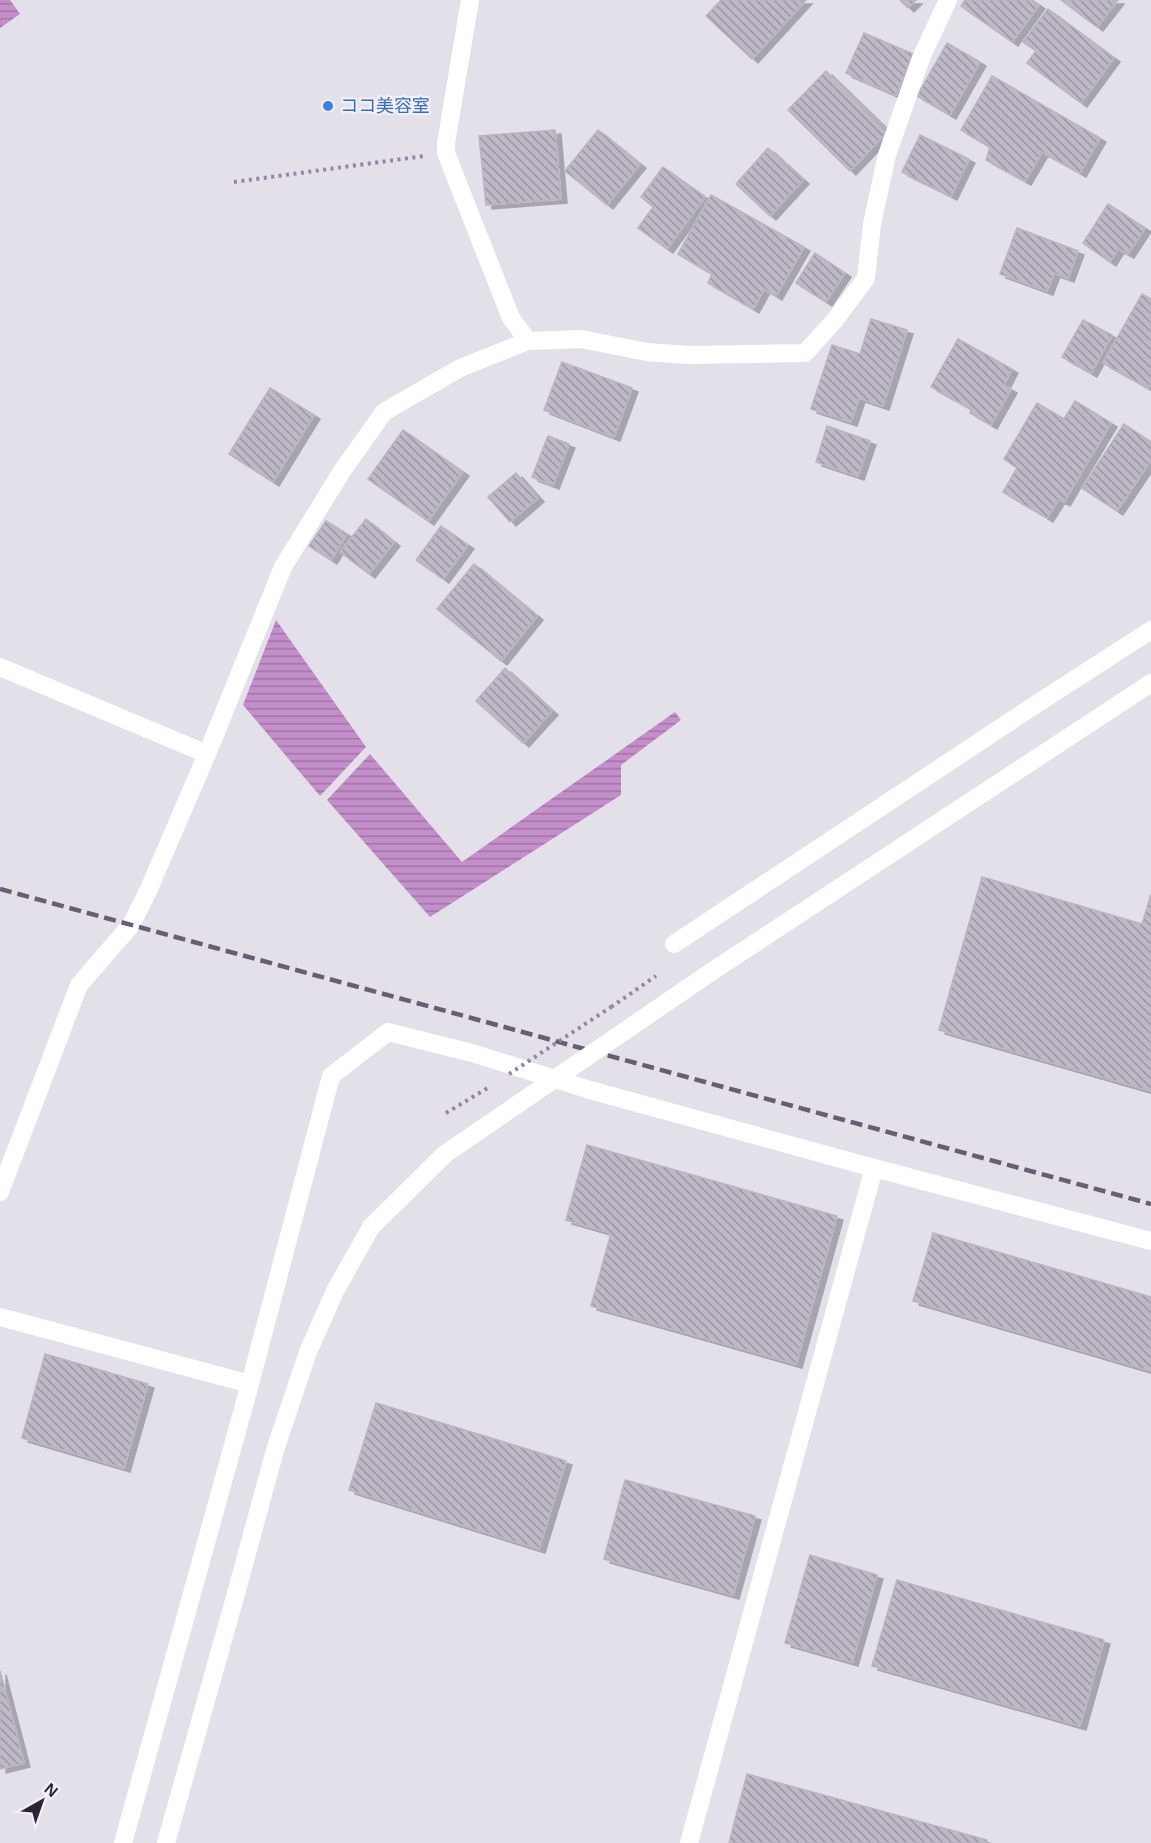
<svg xmlns="http://www.w3.org/2000/svg" width="1151" height="1843" viewBox="0 0 1151 1843" font-family="Helvetica,'Noto Sans JP',sans-serif">
  <defs>
    <pattern id="water-rules" width="6" height="5" patternUnits="userSpaceOnUse" patternTransform="scale(1.5)"><rect width="6" height="5" fill="#c48eca"/><path d="M0 2.5h6" fill="none" stroke="#a074a5"/></pattern>
    <pattern id="building-back-hatch" width="6" height="6" patternUnits="userSpaceOnUse" patternTransform="scale(1.5)"><rect width="6" height="6" fill="#bfb9c7"/><path d="M-1 5l2 2M0 0l6 6M5-1l2 2" fill="none" stroke="#9c96a3"/></pattern>
    <filter id="shadow"><feDropShadow dx="6" dy="4" stdDeviation="0" flood-color="#0004"/></filter>
  </defs>
  <rect width="100%" height="100%" fill="#e3e0ea"/>
  <path fill="url(#water-rules)" d="M0 0H10L20 14 0 28Z
    M276 620 366 747 320 796 243 705Z
    M675 712 681 720 621 765V795L430 917 327 800 370 754 462 862Z"/>
  <path fill="url(#building-back-hatch)" stroke="#b9b4c2" stroke-width="1.5" filter="url(#shadow)" d="M721 0H806L752 59 706 16Z
    M900 0H916L908 8Z
    M965 0H1032L1039 5 1012 42 961 6Z
    M1061 0H1118L1097 27Z
    M1048 9 1114 58 1081 103 1027 63 1036 51 1023 42Z
    M864 33 913 54 896 95 846 73Z
    M947 43 980 62 950 115 917 96Z
    M826 71 888 131 850 171 788 110Z
    M992 76 1100 138 1080 173 1042 152 1025 181 986 160 990 147 961 130Z
    M555 130 561 199 486 205 479 136Z
    M598 130 640 164 607 205 565 171Z
    M920 135 969 159 951 196 902 172Z
    M768 148 803 180 770 216 736 184Z
    M663 167 705 197 667 249 638 228 653 207 641 197Z
    M711 195 804 247 776 296 764 289 753 309 708 283 712 274 678 254Z
    M1108 204 1145 228 1128 254 1118 249 1110 262 1083 243Z
    M1017 228 1078 251 1068 278 1054 273 1047 291 1000 274Z
    M815 253 845 273 826 302 796 283Z
    M1142 294 1151 299V383L1148 388 1103 363Z
    M871 319 907 330 883 406 859 398 851 422 811 409 832 345 860 354Z
    M1083 320 1112 335 1091 373 1062 357Z
    M958 339 1012 369 1004 385 1011 389 991 425 970 413 971 409 931 387Z
    M562 362 632 388 614 437 544 410Z
    M270 388 314 415 273 482 229 454Z
    M1075 401 1111 423 1064 502 1059 499 1047 518 1003 492 1017 468 1004 459 1037 403 1064 419Z
    M1124 424 1151 442V460L1117 511 1082 488Z
    M827 426 870 441 858 476 816 462Z
    M403 430 463 472 428 521 368 479Z
    M548 436 569 444 553 485 532 477Z
    M516 473 538 498 510 522 488 497Z
    M366 519 394 542 369 574 340 552Z
    M326 521 347 534 331 560 309 546Z
    M441 526 468 545 443 579 416 560Z
    M474 564 537 616 501 661 437 609Z
    M505 668 552 711 523 743 476 701Z
    M982 877 1142 924 1151 894V1091L939 1030Z
    M587 1145 837 1216 796 1364 591 1306 611 1233 566 1220Z
    M933 1233 1151 1297V1371L913 1301Z
    M45 1354 148 1384 124 1468 22 1438Z
    M376 1403 566 1461 539 1549 349 1490Z
    M625 1480 755 1516 733 1595 604 1559Z
    M810 1555 877 1575 852 1662 785 1643Z
    M897 1580 1104 1640 1080 1726 872 1666Z
    M0 1671 24 1763 0 1769Z
    M747 1774 987 1840 986 1843H729Z"/>
  <g fill="none" stroke-linecap="round" stroke-linejoin="round">
    <path stroke="#9584aa" stroke-width="4" stroke-dasharray="3 4.5" stroke-linecap="butt" d="M234 182 424 156
      M611 1007 656 976
      M446 1113 491 1086"/>
    <path stroke="#fff" stroke-width="18" d="M470 0 446 143V153L511 318 528 341
      M0 667 207 754
      M674 944 1035 705 1151 630
      M0 1192 79 985 131 925 148 891 207 754 283 567 342 471 384 412 460 368 528 341 581 339 647 352 688 355 805 353 835 320 866 278 872 224 887 155 921 58 948 0
      M0 1317 250 1384 331 1076 388 1032 472 1053 590 1090 874 1168 1151 1241
      M123 1843 250 1384
      M166 1843 237 1590
      M689 1843 874 1168"/>
    <path stroke="#685d74" stroke-width="4.5" stroke-dasharray="12 6" stroke-linecap="butt" d="M0 889 1151 1204"/>
    <path stroke="#9584aa" stroke-width="4" stroke-dasharray="3 4.5" stroke-linecap="butt" d="M509 1074 611 1007"/>
    <path stroke="#fff" stroke-width="18" d="M237 1590 275 1450 308 1352 335 1291 371 1227 445 1154 714 970 1151 683"/>
  </g>
  <circle fill="#3f7fe0" stroke="#f2f0f7" stroke-width="2" cx="328" cy="106" r="6"/>
  <g text-anchor="middle" dominant-baseline="central" stroke-width="4.5" stroke-linejoin="round" paint-order="stroke">
    <g font-size="18" fill="#366cbe" stroke="#f2f0f7" text-anchor="start">
      <text x="340" y="106">ココ美容室</text>
    </g>
  </g>
  <g transform="translate(42 1801) rotate(40)" stroke="#f2f0f7" stroke-width="4.5" paint-order="stroke">
  <path d="M0-4.5L10 22L0 15L-10 22Z" fill="#2d2338"/>
  <text y="-9" font-size="16" font-weight="bold" text-anchor="middle" fill="#2d2338">N</text>
  </g>
</svg>
